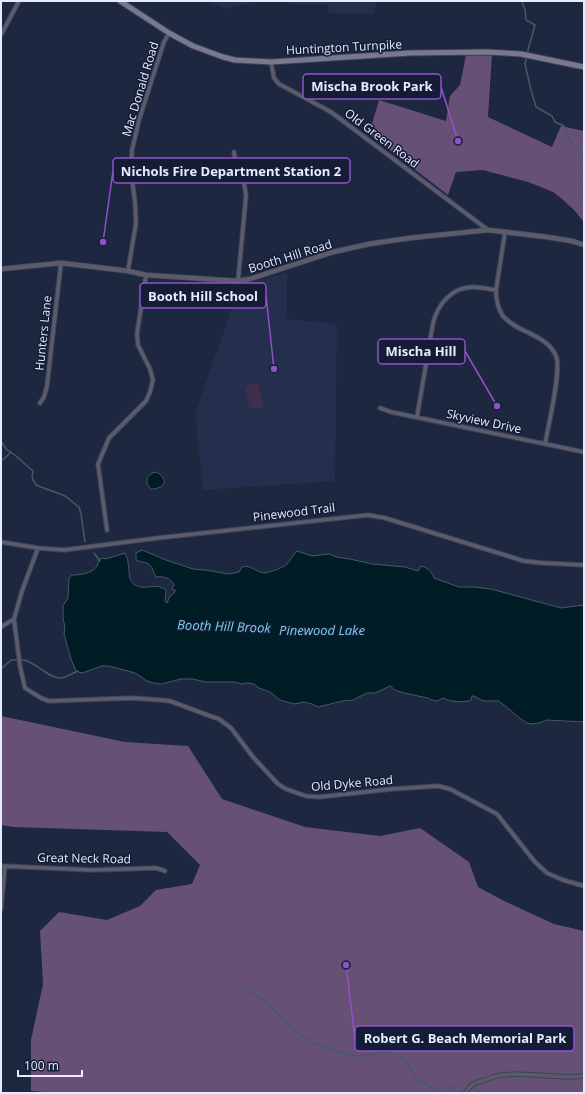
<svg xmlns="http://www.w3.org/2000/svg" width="585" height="1094" viewBox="0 0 585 1094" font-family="'Open Sans',sans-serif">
  <rect width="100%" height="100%" fill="#1d273f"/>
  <path fill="#232f4d" d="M208 1H261L225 9Z
    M281 1H376L374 14 329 13 328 5H297Z
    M287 272V319L337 324 335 481 203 490 195 413 240 286Z"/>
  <path fill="#412e4d" d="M258 382 264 407 256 409 249 407 245 387Z"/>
  <path fill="#675076" d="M492 54 488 117 552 147 561 126 584 131V222L574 210 562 199 553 192 541 187 528 182 483 170 456 172 448 195 369 134 379 100 446 121 450 96 460 85 466 55Z
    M1 716 125 742 188 746 222 799 305 827 380 836 420 828 469 862 478 887 504 901 554 924 584 931V1093H57L31 1091V1040L43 984 40 931 59 912 107 920 140 906 156 890 192 884 200 865 167 832 13 827 1 825Z"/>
  <path fill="#001c25" stroke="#455a66" d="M156 472C161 474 167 480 163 485 161 488 154 489 151 489L147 484V478L152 473Z
    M142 550 166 560 193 569 205 570 229 574 239 572 242 567C249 565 253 569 260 572 266 575 282 568 287 564 291 560 293 555 297 551L312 556 329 554 336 557 350 559 372 564 405 567 418 571 421 566C428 568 431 571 434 578L459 587H474L491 589 561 608 584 605V722L547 720 539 723 532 724 527 723 521 719 499 701H483L474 696H472L471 700C465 703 450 702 443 698L437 701 431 700 428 698C423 697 398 692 395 690 393 688 392 687 390 686L375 693H367L351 701 347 700 318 707 312 704 304 702 294 704 280 700 270 692 259 688 254 684 247 683 242 684 235 682H205L193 679H181L161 684 154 683 147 681 135 673 109 666H102L82 673 76 671 71 659 64 634 65 627 63 618V606L68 598 69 578 72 575C79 575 92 574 97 566 98 564 98 562 99 560L103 558 106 559 125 553C126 556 128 559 128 562 130 571 127 580 135 585 144 591 157 582 166 590L165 601 167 603 170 596 175 592V590L172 589 174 585C170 578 164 576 156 577 153 572 153 566 147 563 143 562 140 562 136 560V553Z"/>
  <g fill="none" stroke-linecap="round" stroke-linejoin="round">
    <path stroke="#455a66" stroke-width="1.5" d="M522 2 525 9 526 20 535 25 528 50 525 64 531 90 536 107 552 116 555 122 564 126 569 139 583 156 584 161
      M584 165 583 173H584
      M584 186 583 187V196L584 197
      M1 441 6 449 16 456 33 471 32 478 36 485 65 496 79 507 81 514 85 542
      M1 460 4 459 10 453
      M94 553 100 561
      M1 669 11 660C15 660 20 660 24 660 37 663 48 678 60 678 66 678 72 673 78 671
      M241 985C251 992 262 999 271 1007 288 1022 303 1041 325 1048 333 1051 353 1057 361 1056 372 1055 384 1049 395 1054
      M398 1057 406 1061 409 1066 415 1078 430 1086 439 1093
      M474 1089 481 1093
      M444 1093 452 1088 460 1085"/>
    <defs>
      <path id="minor" d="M1 35 19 1
        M271 62 274 78 279 84 331 112 488 230
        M234 152C234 159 238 164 240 170 243 178 245 187 246 196L238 281
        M505 232 496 290C496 298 498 309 503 316 517 333 547 334 556 356 562 369 548 427 545 444
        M128 271 136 223 135 202 131 171 132 150 139 120 164 42 169 33
        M40 403 44 397 47 386 61 263
        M380 408 391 412 584 452
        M417 417 433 323C438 304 452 287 473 287 481 287 488 289 496 290
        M107 530 98 464 109 438 146 401 150 392 153 380 150 369 138 345 137 334 146 275
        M1 542 38 548 64 550 158 538 368 515 385 518 524 561 543 563 584 565
        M14 619 20 666 25 688 41 698 49 701 132 698 160 700 170 701 210 716 219 719 231 728 253 757 278 784 286 789 306 796 319 797 392 789 438 786 450 789 497 814 535 862 547 873 563 880 584 886
        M1 627 14 619 22 591 38 548
        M1 866 93 870 156 868 165 871
        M1 909 5 866
        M465 1093 472 1085 478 1082 500 1075 517 1074 569 1077 584 1076"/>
      <path id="tertiary" d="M1 269 61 263 128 271 146 275 238 281 250 279 333 252 369 244 410 238 488 230 547 237 572 241 584 245"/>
      <path id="secondary" d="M120 1 169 33 193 46 223 57 235 60 271 62 410 53 487 52 521 54 584 67"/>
    </defs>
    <use href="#minor" stroke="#39435a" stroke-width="5.5"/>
    <use href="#tertiary" stroke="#39435a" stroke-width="6"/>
    <use href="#secondary" stroke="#39435a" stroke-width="7"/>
    <use href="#minor" stroke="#5c5b69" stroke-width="3.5"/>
    <use href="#tertiary" stroke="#5c5b69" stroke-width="4.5"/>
    <use href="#secondary" stroke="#7a788d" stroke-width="5"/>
  </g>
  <g text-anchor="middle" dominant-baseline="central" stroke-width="3" stroke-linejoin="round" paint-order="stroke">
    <g font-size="12" fill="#e5ecfd" stroke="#141d35">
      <text transform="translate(344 47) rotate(-3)">Huntington Turnpike</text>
      <text transform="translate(140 89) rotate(-73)">Mac Donald Road</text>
      <text transform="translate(382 138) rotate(37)">Old Green Road</text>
      <text transform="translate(290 256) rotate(-17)">Booth Hill Road</text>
      <text transform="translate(43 333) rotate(-84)">Hunters Lane</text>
      <text transform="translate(484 421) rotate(12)">Skyview Drive</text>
      <text transform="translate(294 512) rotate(-7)">Pinewood Trail</text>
      <text transform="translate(352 783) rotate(-5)">Old Dyke Road</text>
      <text transform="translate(84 858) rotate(1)">Great Neck Road</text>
    </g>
    <g font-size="13" font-style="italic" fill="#73cfec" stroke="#141d35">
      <text transform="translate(224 626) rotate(2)">Booth Hill Brook</text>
      <text x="322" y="630">Pinewood Lake</text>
    </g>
  </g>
  <path fill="none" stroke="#9052cb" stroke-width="1.5" d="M458 141L441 87M103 242L113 171M274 369L266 296M497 406L465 351M346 965L355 1039"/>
  <g fill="#9052cb" stroke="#141d35" stroke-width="1.5">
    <circle cx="458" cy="141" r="4"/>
    <circle cx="103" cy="242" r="4"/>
    <circle cx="274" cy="369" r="4"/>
    <circle cx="497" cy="406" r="4"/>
    <circle cx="346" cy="965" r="4"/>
  </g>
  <g fill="#141d35" stroke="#9052cb" stroke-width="1.5">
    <rect x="303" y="74" width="138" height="25" rx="4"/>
    <rect x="113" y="158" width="237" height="25" rx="4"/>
    <rect x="140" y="283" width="126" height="25" rx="4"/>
    <rect x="378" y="339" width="87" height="25" rx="4"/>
    <rect x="355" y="1026" width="219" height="25" rx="4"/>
  </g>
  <g font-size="13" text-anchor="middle" font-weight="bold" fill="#e5ecfd">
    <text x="372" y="91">Mischa Brook Park</text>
    <text x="231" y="176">Nichols Fire Department Station 2</text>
    <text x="203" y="301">Booth Hill School</text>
    <text x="421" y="356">Mischa Hill</text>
    <text x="465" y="1043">Robert G. Beach Memorial Park</text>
  </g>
  <rect width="585" height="1094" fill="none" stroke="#e5ecfd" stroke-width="4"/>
  <path d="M18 1070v6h64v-6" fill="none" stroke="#e5ecfd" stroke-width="2"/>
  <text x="24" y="1070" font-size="12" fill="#e5ecfd" stroke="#141d35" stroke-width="3" paint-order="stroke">100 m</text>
</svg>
